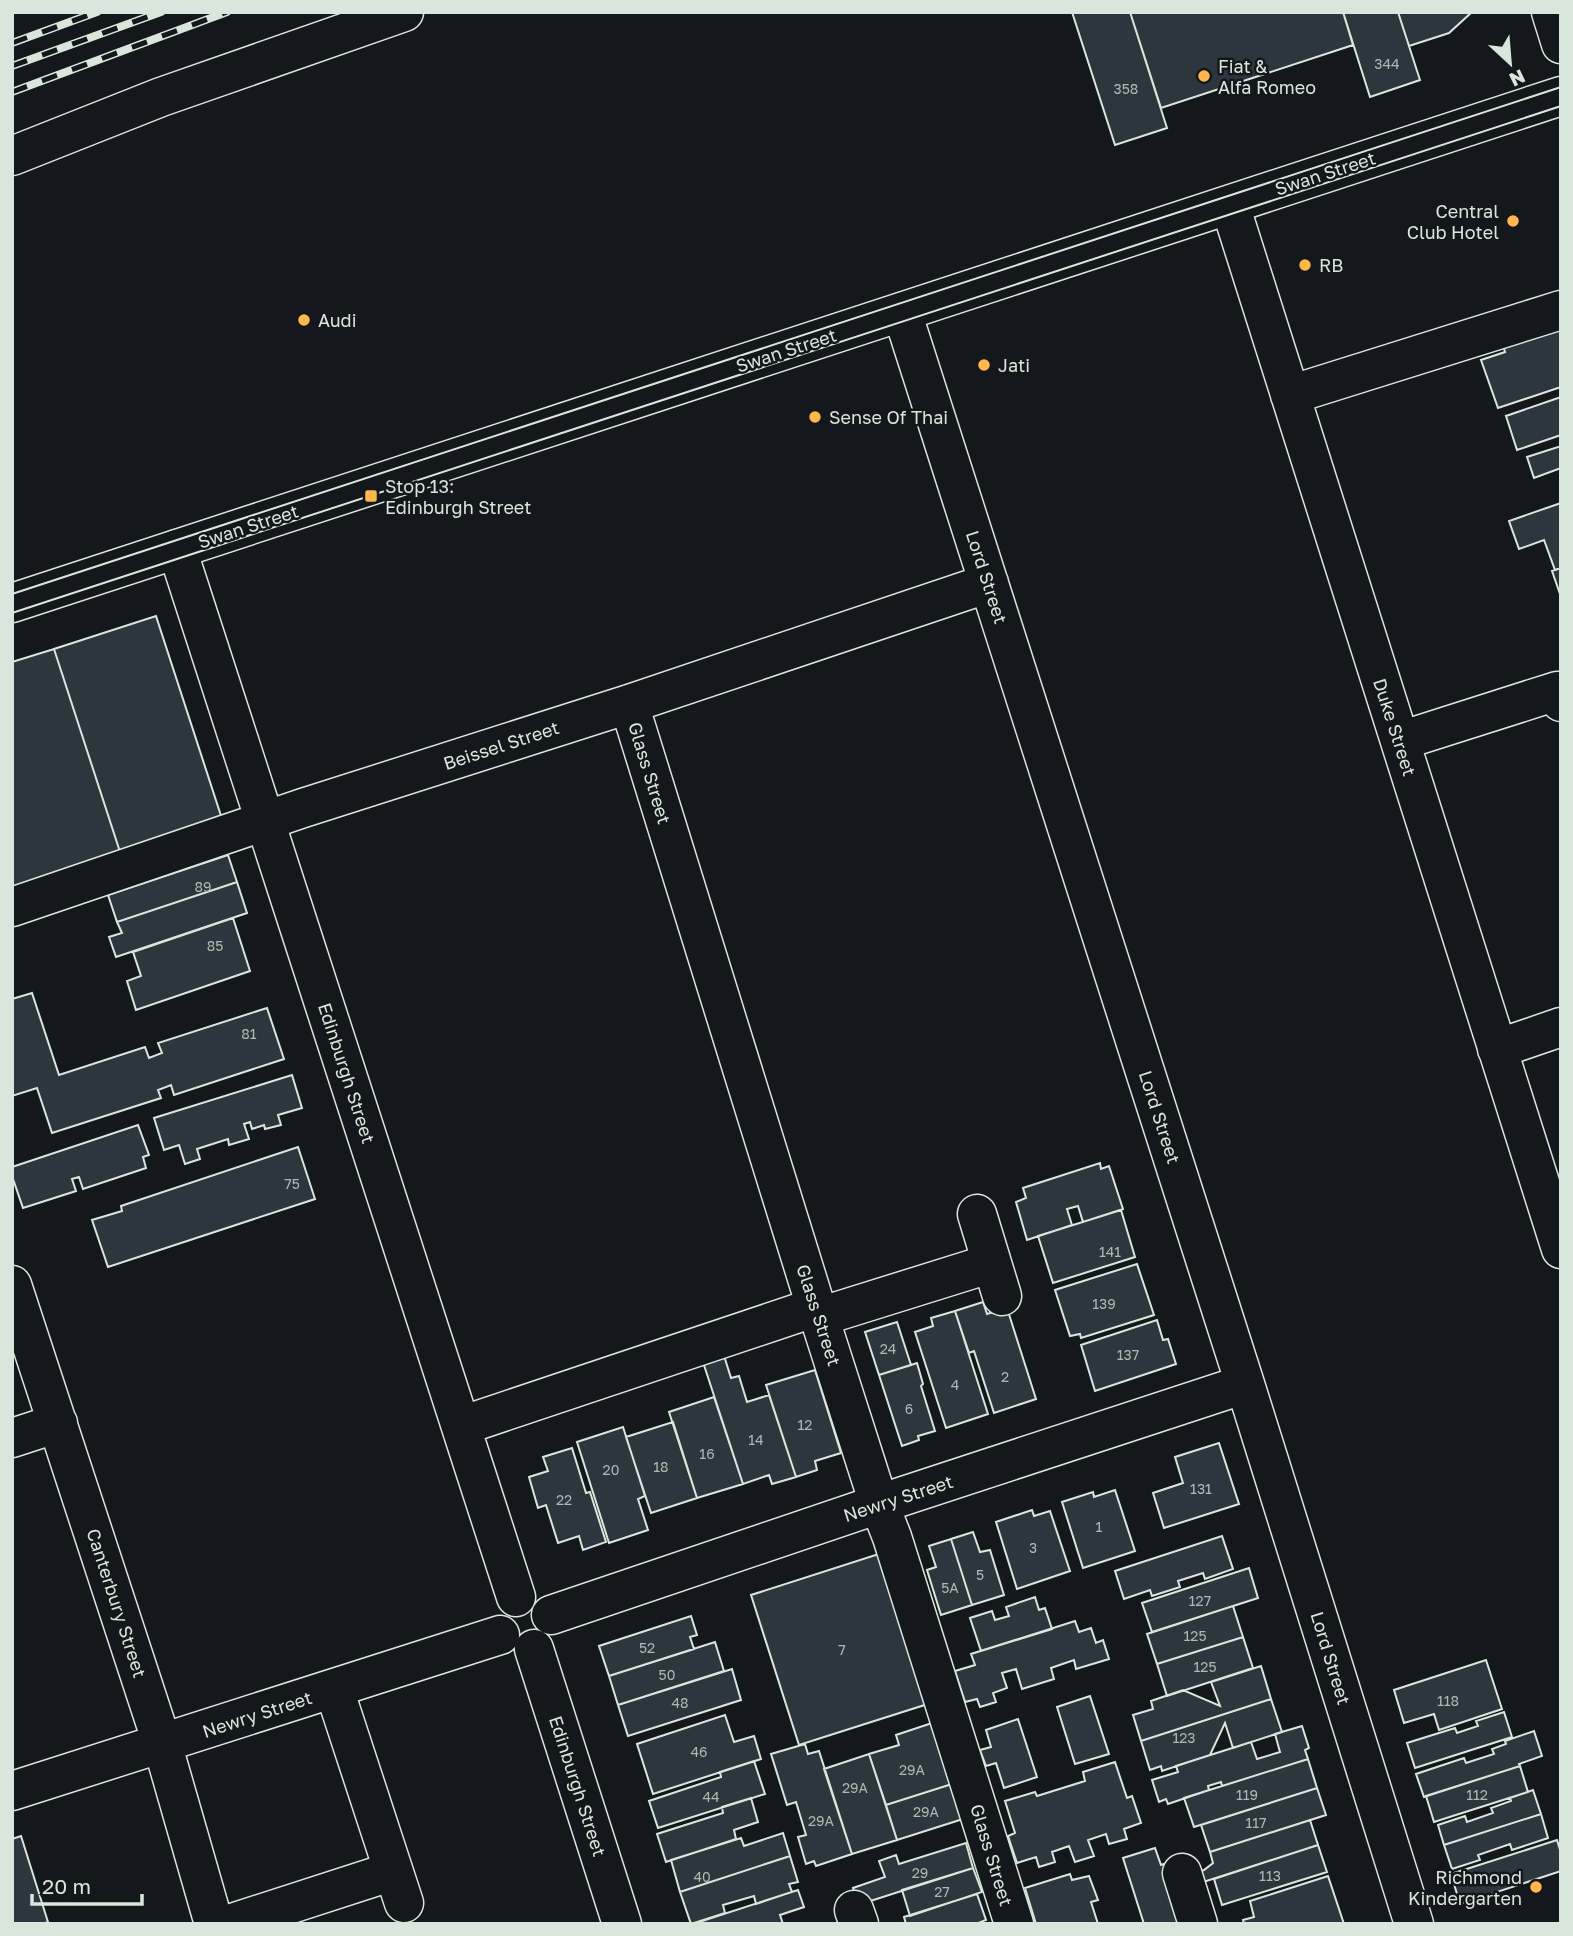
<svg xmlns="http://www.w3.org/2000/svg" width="1573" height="1936" viewBox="0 0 1573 1936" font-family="'Golos Text',sans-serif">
  <rect width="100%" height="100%" fill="#14181c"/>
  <path fill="#2c363c" stroke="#d8e6dc" stroke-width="2" d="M1072 12H1130L1167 128 1115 145Z
    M1130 12H1343L1353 45 1161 108Z
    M1343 12H1398L1420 80 1370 97Z
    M1398 12H1472L1449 33 1409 46Z
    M1561 325V387L1498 408 1481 360 1505 352 1503 345Z
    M1561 397V435L1517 450 1506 416Z
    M1561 446V468L1534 478 1527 457Z
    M1561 503V568L1555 570 1544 540 1519 549 1509 521Z
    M1561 568V597L1552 571Z
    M156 616 224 825 122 858 54 649Z
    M54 649 122 858 12 895V662Z
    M228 855 237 882 117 922 108 895Z
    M237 882 247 913 116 957 109 937 122 933 117 922Z
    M233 918 250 971 136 1010 127 981 141 976 133 952Z
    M32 993 59 1075 145 1047 149 1058 162 1053 158 1043 267 1008 284 1059 174 1095 171 1085 158 1090 161 1098 52 1133 37 1088 12 1096V999Z
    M292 1075 302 1108 278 1115 281 1125 265 1129 264 1125 252 1129 250 1122 244 1124 249 1139 229 1145 228 1139 197 1149 200 1159 185 1164 179 1145 164 1150 154 1118Z
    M138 1125 149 1155 143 1157 146 1168 83 1189 79 1177 72 1179 76 1191 23 1208 12 1176V1167Z
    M298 1147 315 1199 108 1267 92 1220 122 1211 121 1206Z
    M1100 1163 1101 1169 1109 1166 1123 1209 1083 1222 1078 1206 1067 1209 1072 1225 1027 1240 1016 1202 1026 1198 1023 1188Z
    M1121 1210 1135 1257 1053 1283 1038 1236Z
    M1137 1264 1154 1315 1081 1338 1080 1334 1070 1336 1055 1290Z
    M983 1302 987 1314 1007 1308 1036 1399 994 1413 974 1351 969 1353 955 1311Z
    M955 1311 988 1414 946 1428 915 1332 933 1326 931 1318Z
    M1157 1320 1163 1340 1168 1339 1176 1364 1095 1391 1081 1345Z
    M897 1322 911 1365 879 1375 865 1332Z
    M721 1346 731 1378 739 1376 747 1402 769 1395 796 1477 772 1484 769 1475 743 1484 700 1353Z
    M917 1363 923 1384 921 1386 935 1431 918 1436 919 1440 902 1446 879 1375Z
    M815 1370 841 1453 815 1461 817 1470 796 1477 766 1385Z
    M714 1397 743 1484 697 1498 669 1412Z
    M673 1422 697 1498 651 1513 626 1437Z
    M623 1427 645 1496 638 1499 648 1530 609 1543 577 1442Z
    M1219 1443 1239 1504 1164 1528 1153 1493 1183 1483 1175 1457Z
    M572 1448 586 1493 590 1492 606 1542 583 1550 579 1536 558 1543 546 1505 538 1508 529 1477 548 1471 543 1457Z
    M1115 1490 1135 1551 1083 1568 1062 1502 1093 1492 1094 1497Z
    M1032 1510 1034 1516 1050 1511 1070 1571 1017 1589 996 1522Z
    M973 1532 980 1552 990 1550 1004 1595 972 1605 951 1539Z
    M1222 1536 1233 1569 1205 1579 1203 1573 1178 1581 1180 1587 1152 1596 1150 1590 1124 1599 1115 1571Z
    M951 1539 972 1605 941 1615 927 1570 936 1567 929 1546Z
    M885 1552 934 1702 799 1745 751 1595Z
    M1249 1568 1258 1598 1152 1632 1142 1603Z
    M1035 1597 1039 1610 1045 1608 1052 1629 981 1651 970 1618 992 1611 995 1620 1009 1616 1006 1607Z
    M1233 1606 1243 1637 1157 1664 1147 1634Z
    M691 1616 697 1635 690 1637 694 1649 609 1676 599 1646Z
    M1075 1621 1079 1632 1091 1628 1096 1643 1103 1640 1109 1659 1076 1669 1074 1660 1051 1668 1054 1679 1022 1689 1016 1669 1002 1673 1007 1688 993 1693 996 1702 980 1707 977 1699 965 1702 955 1671 975 1665 971 1654Z
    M1243 1637 1253 1668 1167 1696 1157 1664Z
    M715 1642 724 1671 618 1705 609 1676Z
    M1486 1660 1502 1709 1439 1730 1434 1714 1404 1723 1394 1690Z
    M1261 1666 1271 1699 1141 1741 1133 1715 1153 1709 1151 1701 1183 1690 1220 1706 1211 1682Z
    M732 1669 741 1700 628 1736 618 1705Z
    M1090 1696 1109 1754 1075 1764 1057 1707Z
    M1271 1699 1282 1732 1233 1748 1225 1723 1210 1755 1162 1771 1161 1766 1150 1770 1141 1741Z
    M1504 1712 1512 1737 1415 1768 1407 1743 1455 1728 1457 1733 1478 1726 1476 1721Z
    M725 1715 734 1742 754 1736 761 1759 653 1794 637 1744Z
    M1018 1719 1037 1777 1004 1788 996 1763 986 1766 980 1750 991 1747 986 1730Z
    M935 1722 955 1783 886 1805 869 1754 899 1745 896 1735Z
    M1302 1726 1309 1748 1305 1750 1308 1759 1222 1786 1221 1782 1208 1786 1209 1790 1168 1804 1166 1799 1159 1802 1152 1780 1178 1772 1176 1766 1251 1742 1257 1759 1280 1752 1275 1734Z
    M1534 1731 1542 1756 1519 1764 1520 1766 1424 1797 1416 1774 1464 1758 1466 1763 1494 1754 1492 1749 1506 1744 1505 1741Z
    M805 1744 808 1754 819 1751 852 1854 816 1866 814 1861 806 1864 798 1837 806 1835 796 1802 787 1805 771 1754Z
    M869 1754 897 1840 852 1854 824 1769Z
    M1308 1759 1317 1788 1194 1827 1184 1798Z
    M754 1761 765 1794 658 1828 649 1801 721 1777 720 1772Z
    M1115 1762 1127 1798 1132 1796 1141 1823 1124 1829 1127 1839 1109 1844 1106 1834 1088 1840 1094 1856 1075 1862 1069 1846 1052 1852 1055 1862 1039 1867 1036 1857 1017 1863 1008 1836 1015 1833 1005 1801 1035 1792 1037 1796 1085 1781 1083 1772Z
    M1520 1766 1528 1792 1434 1822 1426 1796Z
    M955 1783 966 1818 897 1840 886 1805Z
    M1317 1788 1326 1815 1210 1852 1201 1825Z
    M1533 1790 1541 1814 1444 1845 1438 1825 1465 1816 1467 1822 1493 1813 1491 1808 1511 1801 1510 1798Z
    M751 1798 758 1822 734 1830 736 1839 666 1862 657 1834 723 1813 722 1807Z
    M1541 1814 1548 1838 1512 1850 1510 1844 1478 1855 1480 1860 1452 1869 1444 1845Z
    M1310 1820 1318 1845 1194 1885 1191 1875 1204 1870 1213 1863 1210 1852Z
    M783 1833 790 1856 680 1892 671 1860 741 1838 744 1846Z
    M21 1836 48 1922 42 1924H12V1839Z
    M1557 1840 1561 1853V1871L1460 1904 1451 1874Z
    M966 1843 973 1868 858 1905 853 1888 885 1877 879 1861 896 1855 899 1864Z
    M1318 1845 1327 1872 1222 1905 1214 1879Z
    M1155 1848 1161 1865 1170 1862 1190 1924H1144L1123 1858Z
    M790 1856 798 1882 789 1884 792 1892 756 1904 754 1896 723 1905 725 1913 691 1924 680 1892Z
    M973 1868 982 1892 910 1916 902 1890Z
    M1070 1874 1072 1880 1089 1876 1098 1900 1091 1902 1098 1924H1036L1025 1888Z
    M1328 1876 1344 1924H1244L1243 1920 1254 1917 1250 1901Z
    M798 1890 804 1907 780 1915 783 1924H693Z
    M977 1894 986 1920 976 1924H906L904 1917Z"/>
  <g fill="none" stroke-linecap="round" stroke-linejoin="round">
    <defs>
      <path id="minor" d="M1551 12 1561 44
        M12 156 161 97 404 12
        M1230 205 1561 1249
        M902 312 1245 1384 1414 1924
        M1290 395 1561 310
        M177 549 516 1597
        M629 704 816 1307 879 1504 892 1537 1014 1924
        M1400 741 1557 691 1561 702
        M12 907 303 808 629 704 989 583
        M1497 1049 1561 1027
        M977 1214 1002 1296
        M12 1285 162 1743 214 1924
        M819 1317 992 1263
        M461 1426 816 1307
        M12 1438 58 1423
        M551 1615 879 1504 1245 1384
        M534 1649 622 1924
        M334 1689 404 1903
        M12 1791 500 1635
        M1182 1873 1198 1924
        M854 1910 859 1924
        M229 1924 393 1871"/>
      <path id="major" d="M12 603 1561 96"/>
    </defs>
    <use href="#minor" stroke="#d8e6dc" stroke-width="41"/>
    <use href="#major" stroke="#d8e6dc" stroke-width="41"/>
    <use href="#minor" stroke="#14181c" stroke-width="38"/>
    <use href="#major" stroke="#14181c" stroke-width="38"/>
    <path stroke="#d8e6dc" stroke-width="2" d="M12 594 1561 87
      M12 613 1561 106"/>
    <defs>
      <path id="rail" d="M12 43 97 12
        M12 66 161 12
        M12 92 227 12"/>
    </defs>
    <use href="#rail" stroke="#d8e6dc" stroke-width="8"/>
    <use href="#rail" stroke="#14181c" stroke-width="5" stroke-dasharray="16" stroke-linecap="butt"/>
  </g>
  <g fill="#ffb74d" stroke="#14181c" stroke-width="2.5">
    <circle cx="1204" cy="76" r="7"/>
    <circle cx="1513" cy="221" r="7"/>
    <circle cx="1305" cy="265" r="7"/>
    <circle cx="304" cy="320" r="7"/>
    <circle cx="984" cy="365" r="7"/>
    <circle cx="815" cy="417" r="7"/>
    <rect x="364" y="489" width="14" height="14" rx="3.5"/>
    <circle cx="1536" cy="1887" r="7"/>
  </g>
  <g text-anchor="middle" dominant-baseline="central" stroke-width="5" stroke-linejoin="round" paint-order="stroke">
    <g font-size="14" fill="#adbab4">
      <text x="1387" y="63">344</text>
      <text x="1126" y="88">358</text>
      <text x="203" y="886">89</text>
      <text x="215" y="945">85</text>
      <text x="249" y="1033">81</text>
      <text x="292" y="1183">75</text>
      <text x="1110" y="1251">141</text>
      <text x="1104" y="1303">139</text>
      <text x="888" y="1348">24</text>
      <text x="1128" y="1354">137</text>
      <text x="1005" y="1376">2</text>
      <text x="955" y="1384">4</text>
      <text x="909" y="1408">6</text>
      <text x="805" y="1424">12</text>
      <text x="756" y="1439">14</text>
      <text x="707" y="1453">16</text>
      <text x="661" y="1466">18</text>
      <text x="611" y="1469">20</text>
      <text x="1201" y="1488">131</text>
      <text x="564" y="1499">22</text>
      <text x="1099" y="1526">1</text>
      <text x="1033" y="1547">3</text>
      <text x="980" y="1574">5</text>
      <text x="950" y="1587">5A</text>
      <text x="1200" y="1600">127</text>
      <text x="1195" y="1635">125</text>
      <text x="647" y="1647">52</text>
      <text x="842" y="1649">7</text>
      <text x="1205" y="1666">125</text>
      <text x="667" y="1674">50</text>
      <text x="1448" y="1700">118</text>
      <text x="680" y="1702">48</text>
      <text x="1184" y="1737">123</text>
      <text x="699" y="1751">46</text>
      <text x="912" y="1769">29A</text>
      <text x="855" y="1787">29A</text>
      <text x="1247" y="1794">119</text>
      <text x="1477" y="1794">112</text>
      <text x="711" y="1796">44</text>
      <text x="926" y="1811">29A</text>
      <text x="821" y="1820">29A</text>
      <text x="1256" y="1822">117</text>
      <text x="920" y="1872">29</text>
      <text x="1270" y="1875">113</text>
      <text x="702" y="1876">40</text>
      <text x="942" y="1891">27</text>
    </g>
    <g font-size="18" fill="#d8e6dc" stroke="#14181c" text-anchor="start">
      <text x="1218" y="66">Fiat &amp;<tspan x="1218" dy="21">Alfa Romeo</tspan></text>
      <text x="1499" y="211" text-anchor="end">Central<tspan x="1499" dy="21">Club Hotel</tspan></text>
      <text x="1319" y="265">RB</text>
      <text x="318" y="320">Audi</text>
      <text x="998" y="365">Jati</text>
      <text x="829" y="417">Sense Of Thai</text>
      <text x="385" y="486">Stop 13:<tspan x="385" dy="21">Edinburgh Street</tspan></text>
      <text x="1522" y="1877" text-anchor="end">Richmond<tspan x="1522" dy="21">Kindergarten</tspan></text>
    </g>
    <g font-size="18" fill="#d8e6dc" stroke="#14181c">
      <text transform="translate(1325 173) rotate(-18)">Swan Street</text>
      <text transform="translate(786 350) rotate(-18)">Swan Street</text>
      <text transform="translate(248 526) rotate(-18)">Swan Street</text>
      <text transform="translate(987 577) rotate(72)">Lord Street</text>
      <text transform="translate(1395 727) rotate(72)">Duke Street</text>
      <text transform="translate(501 745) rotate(-18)">Beissel Street</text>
      <text transform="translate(650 773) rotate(73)">Glass Street</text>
      <text transform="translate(347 1073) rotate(72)">Edinburgh Street</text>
      <text transform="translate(1160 1117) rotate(72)">Lord Street</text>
      <text transform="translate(819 1315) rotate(72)">Glass Street</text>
      <text transform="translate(898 1498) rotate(-18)">Newry Street</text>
      <text transform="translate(117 1603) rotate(72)">Canterbury Street</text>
      <text transform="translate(1331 1658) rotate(73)">Lord Street</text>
      <text transform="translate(257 1714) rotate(-18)">Newry Street</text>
      <text transform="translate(578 1786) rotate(72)">Edinburgh Street</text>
      <text transform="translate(992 1855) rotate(73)">Glass Street</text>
    </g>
  </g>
  <rect width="1573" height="1936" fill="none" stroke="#d8e6dc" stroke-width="28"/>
  <g transform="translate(1510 63) rotate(154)" stroke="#14181c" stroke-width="5" paint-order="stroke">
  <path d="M0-5L12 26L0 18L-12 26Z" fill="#d8e6dc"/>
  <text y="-10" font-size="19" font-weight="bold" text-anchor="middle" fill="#d8e6dc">N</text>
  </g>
  <path d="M32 1894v10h110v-10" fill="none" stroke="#d8e6dc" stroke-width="3.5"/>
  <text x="42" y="1894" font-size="21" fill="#d8e6dc" stroke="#14181c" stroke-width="5" paint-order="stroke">20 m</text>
</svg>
